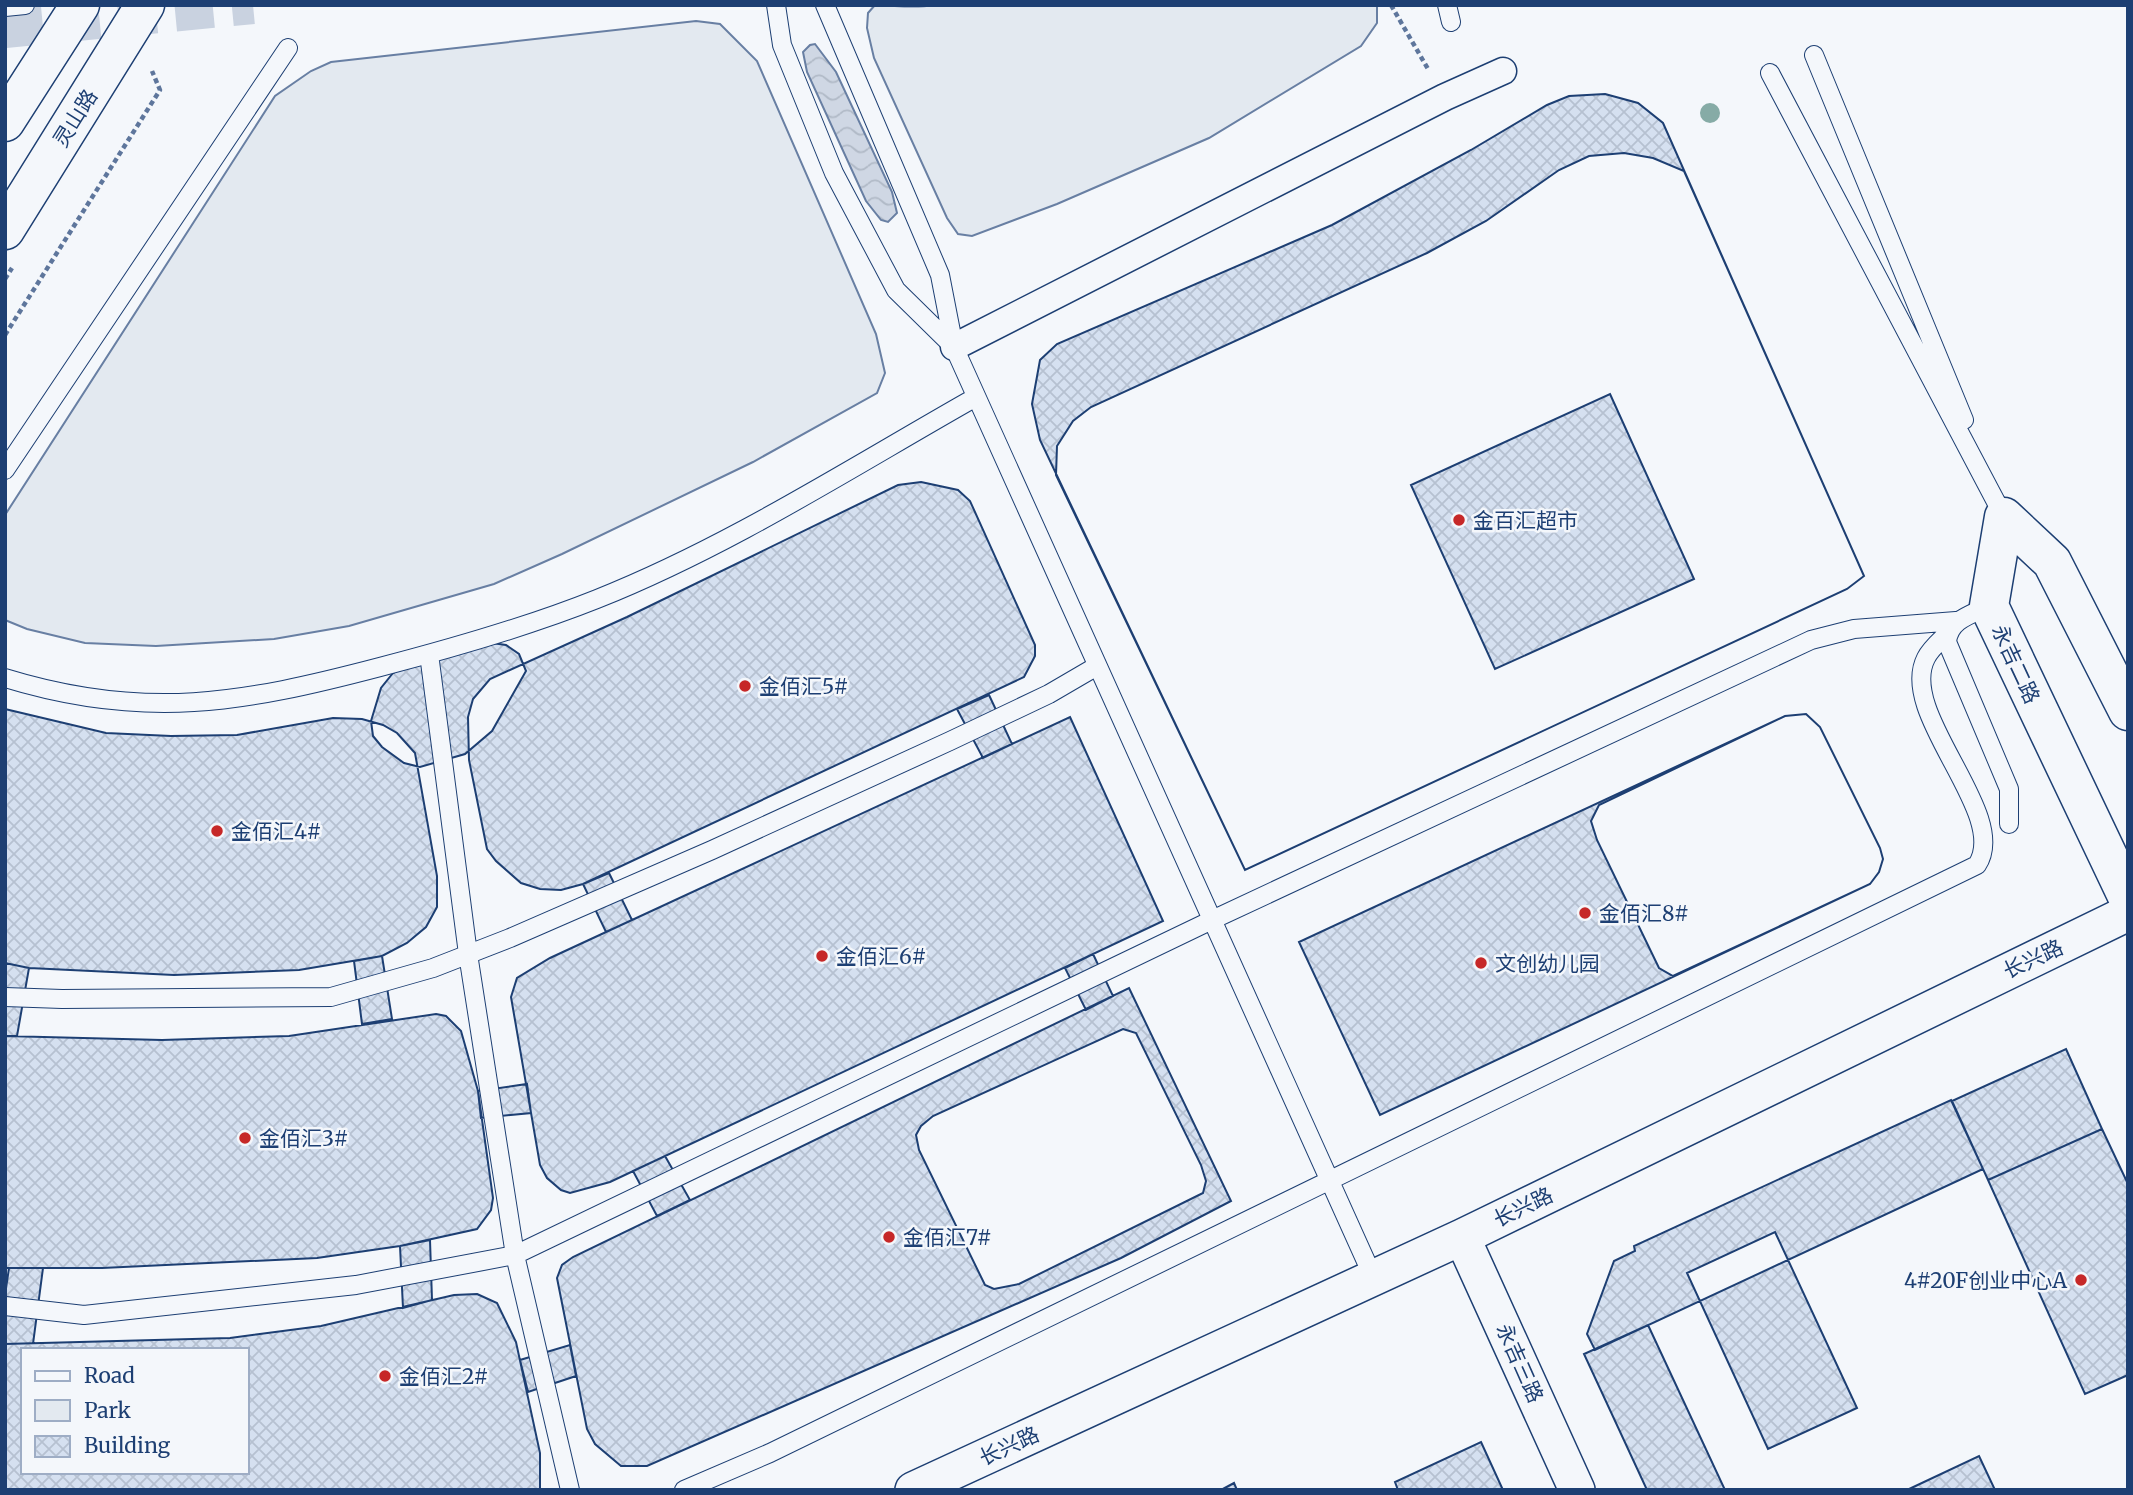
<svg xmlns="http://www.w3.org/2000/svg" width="2133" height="1495" viewBox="0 0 2133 1495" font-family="Merriweather,'Noto Sans SC',serif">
  <defs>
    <pattern id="water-waves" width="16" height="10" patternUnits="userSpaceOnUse" patternTransform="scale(1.75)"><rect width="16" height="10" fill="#cfd7e4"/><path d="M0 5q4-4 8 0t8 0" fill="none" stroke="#b1bac7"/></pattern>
    <pattern id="building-cross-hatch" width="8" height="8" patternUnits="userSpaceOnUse" patternTransform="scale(1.75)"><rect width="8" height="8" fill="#d5e0f0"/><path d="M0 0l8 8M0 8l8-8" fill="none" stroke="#b6c1d1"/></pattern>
  </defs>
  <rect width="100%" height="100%" fill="#f4f7fb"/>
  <path fill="#e3e9f0" stroke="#687fa3" stroke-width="2" d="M875 5C895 5 913 9 933 5H1377V23L1361 46 1209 138 1057 204 972 236 958 234 947 218 874 58 867 28 868 13Z
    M696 21 720 24 757 61 876 334 885 373 877 393 753 462 562 554 494 584 349 626 274 639 156 646 85 643 27 629 5 620V515L275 96 311 71 331 62Z"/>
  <path fill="url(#water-waves)" stroke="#687fa3" stroke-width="2" d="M815 44 836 72 892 192 897 213 888 222 881 220 866 201 807 72 803 52 810 45Z"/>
  <path fill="url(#building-cross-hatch)" stroke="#1d3f73" stroke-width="2" fill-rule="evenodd" d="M1605 94 1638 103 1663 123 1864 576 1847 589 1245 870 1040 440 1032 404 1040 360 1057 344 1332 225 1471 150 1547 105 1569 96Z
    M1624 153 1653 158 1684 171 1864 576 1847 589 1245 870 1056 475 1057 446 1073 421 1091 407 1427 253 1486 221 1559 170 1589 156Z
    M1610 394 1694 579 1495 669 1411 485Z
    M921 482 958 490 970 501 1035 645V656L1024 677 583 884 561 890 540 889 521 883 496 861 487 849 469 760 468 717 473 699 490 679 627 617 898 485Z
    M492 643 506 645 519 654 526 671 492 731 465 754 420 767 404 763 382 747 373 736 371 721 381 688 393 673 408 665Z
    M989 695 1012 744 983 758 957 709Z
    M5 709 106 733 171 736 237 735 333 718 362 719 383 725 397 733 415 753 437 876V907L426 927 407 943 382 956 299 970 174 975 29 968 5 963Z
    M1806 714 1820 727 1880 848 1883 859 1879 872 1870 884 1380 1115 1299 942 1785 716Z
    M1806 714 1820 727 1880 848 1883 859 1879 872 1870 884 1673 976 1659 968 1597 840 1591 821 1599 805 1785 716Z
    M1070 717 1163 921 610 1182 570 1193 561 1190 547 1178 540 1165 511 997 517 978 550 958Z
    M609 873 632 920 606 932 583 884Z
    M1093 954 1113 996 1086 1010 1065 968Z
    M382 956 392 1019 362 1024 354 961Z
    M5 963 29 968 17 1036H5Z
    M1129 988 1231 1201 1121 1258 647 1466H621L595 1444 587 1429 557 1278 562 1265 573 1257Z
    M436 1014 446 1016 461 1031 478 1091 493 1198 491 1210 477 1229 400 1246 317 1258 102 1268H5V1036L162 1040 289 1036Z
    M1123 1029 1136 1033 1201 1165 1206 1181 1203 1193 1019 1284 994 1289 985 1285 919 1150 916 1135 921 1126 933 1116Z
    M2066 1049 2102 1129 1988 1180 1952 1101Z
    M527 1084 531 1113 481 1118 478 1091Z
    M1951 1100 1983 1169 1595 1350 1587 1334 1614 1261 1635 1251 1634 1246Z
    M2102 1129 2128 1184V1375L2085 1394 1988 1180Z
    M665 1156 690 1200 657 1216 633 1171Z
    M1775 1232 1857 1408 1768 1449 1687 1273Z
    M430 1240 432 1300 403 1308 400 1246Z
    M9 1268H43L33 1344H5V1295Z
    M477 1294 497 1303 516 1342 540 1453V1490H5V1344L230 1338 321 1326 454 1295ZM23 1350H247V1472H23Z
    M1648 1325 1725 1490H1647L1584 1354Z
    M570 1345 576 1376 528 1392 520 1360Z
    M1481 1442 1503 1490H1398L1395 1482Z
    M1979 1456 1995 1490H1907Z
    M1234 1483 1237 1490H1221Z"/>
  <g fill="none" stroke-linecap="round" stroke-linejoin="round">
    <path stroke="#c9d2e0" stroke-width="38" stroke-dasharray="38 19" stroke-linecap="butt" d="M5 29 253 5"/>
    <defs>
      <path id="service" d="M776 5 782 45 834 173 896 290 954 347
        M825 5 940 275 954 347 1374 1279
        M1447 5 1451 22
        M5 7 25 5
        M1814 55 1964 420
        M1770 73 2004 517
        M5 470 288 48
        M1989 606C1970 615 1949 620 1947 642L2009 789V824
        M429 654 468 954 515 1255 570 1490
        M5 678C145 721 243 703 380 667 453 648 527 627 597 599 730 546 852 467 976 397
        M5 997 62 999 331 997 433 968 510 938 712 850 950 741 1049 694 1097 666
        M5 1306 84 1315 356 1285 515 1255 1212 920 1811 640 1854 629 1956 621
        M684 1490 770 1453 1977 865C2011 814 1897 714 1926 658 1931 648 1940 641 1948 633"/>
      <path id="pedestrian" d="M954 347 1445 97 1503 71"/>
      <path id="minor" d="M1462 1237 1577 1490
        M913 1490 1462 1237 2128 913"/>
      <path id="tertiary" d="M2004 517 1989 606 2128 898
        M2004 517 2052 562 2128 711"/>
      <path id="trunk" d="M5 122 80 5
        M5 230 145 5"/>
    </defs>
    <use href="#service" stroke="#1d3f73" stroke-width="20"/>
    <use href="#pedestrian" stroke="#1d3f73" stroke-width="29"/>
    <use href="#minor" stroke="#1d3f73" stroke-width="38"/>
    <use href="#tertiary" stroke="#1d3f73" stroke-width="41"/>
    <use href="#trunk" stroke="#1d3f73" stroke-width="41"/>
    <path stroke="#5e769c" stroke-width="4.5" stroke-dasharray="5 3.5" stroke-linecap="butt" d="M1391 5 1428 69
      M5 279 12 268
      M5 335 160 90 152 71"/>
    <use href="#service" stroke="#f4f7fb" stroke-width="18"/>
    <use href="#pedestrian" stroke="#f4f7fb" stroke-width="26"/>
    <use href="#minor" stroke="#f4f7fb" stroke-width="35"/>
    <use href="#tertiary" stroke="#f4f7fb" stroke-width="38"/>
    <use href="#trunk" stroke="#f4f7fb" stroke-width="38"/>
  </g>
  <circle fill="#86aba6" cx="1710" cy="113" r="10"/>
  <g fill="#c62828" stroke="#f4f7fb" stroke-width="2.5">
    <circle cx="1459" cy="520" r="7"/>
    <circle cx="745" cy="686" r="7"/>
    <circle cx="217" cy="831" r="7"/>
    <circle cx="1585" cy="913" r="7"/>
    <circle cx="822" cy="956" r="7"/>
    <circle cx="1481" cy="963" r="7"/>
    <circle cx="245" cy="1138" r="7"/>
    <circle cx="889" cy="1237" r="7"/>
    <circle cx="2081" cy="1280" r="7"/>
    <circle cx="385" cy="1376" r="7"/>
  </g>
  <g text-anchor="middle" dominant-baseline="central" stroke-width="5" stroke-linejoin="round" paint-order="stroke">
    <g font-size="21" fill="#1d3f73" stroke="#f4f7fb">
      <text transform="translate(75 118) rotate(-58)">灵山路</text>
      <text transform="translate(2016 664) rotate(65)">永吉二路</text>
      <text transform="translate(2033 959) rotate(-25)">长兴路</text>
      <text transform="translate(1523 1207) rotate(-26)">长兴路</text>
      <text transform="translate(1520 1363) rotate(66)">永吉三路</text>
      <text transform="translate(1009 1446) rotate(-25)">长兴路</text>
    </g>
    <g font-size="21" fill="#1d3f73" stroke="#f4f7fb" text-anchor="start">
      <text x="1473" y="520">金百汇超市</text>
      <text x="759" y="686">金佰汇5#</text>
      <text x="231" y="831">金佰汇4#</text>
      <text x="1599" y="913">金佰汇8#</text>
      <text x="836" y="956">金佰汇6#</text>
      <text x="1495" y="963">文创幼儿园</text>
      <text x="259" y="1138">金佰汇3#</text>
      <text x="903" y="1237">金佰汇7#</text>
      <text x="2067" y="1280" text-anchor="end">4#20F创业中心A</text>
      <text x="399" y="1376">金佰汇2#</text>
    </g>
  </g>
  <rect width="2133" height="1495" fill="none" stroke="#1d3f73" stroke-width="14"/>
  <rect x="21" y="1348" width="228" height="126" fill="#f4f7fb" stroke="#9eadc5" stroke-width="2"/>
  <rect x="35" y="1371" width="35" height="10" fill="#f4f7fb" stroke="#9eadc5" stroke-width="2"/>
  <text x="84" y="1383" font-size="21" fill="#1d3f73">Road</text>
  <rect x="35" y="1400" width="35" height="21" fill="#e3e9f0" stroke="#9eadc5" stroke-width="2"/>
  <text x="84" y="1418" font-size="21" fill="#1d3f73">Park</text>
  <rect x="35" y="1436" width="35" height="21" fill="url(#building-cross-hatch)" stroke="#9eadc5" stroke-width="2"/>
  <text x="84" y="1453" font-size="21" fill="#1d3f73">Building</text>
</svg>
